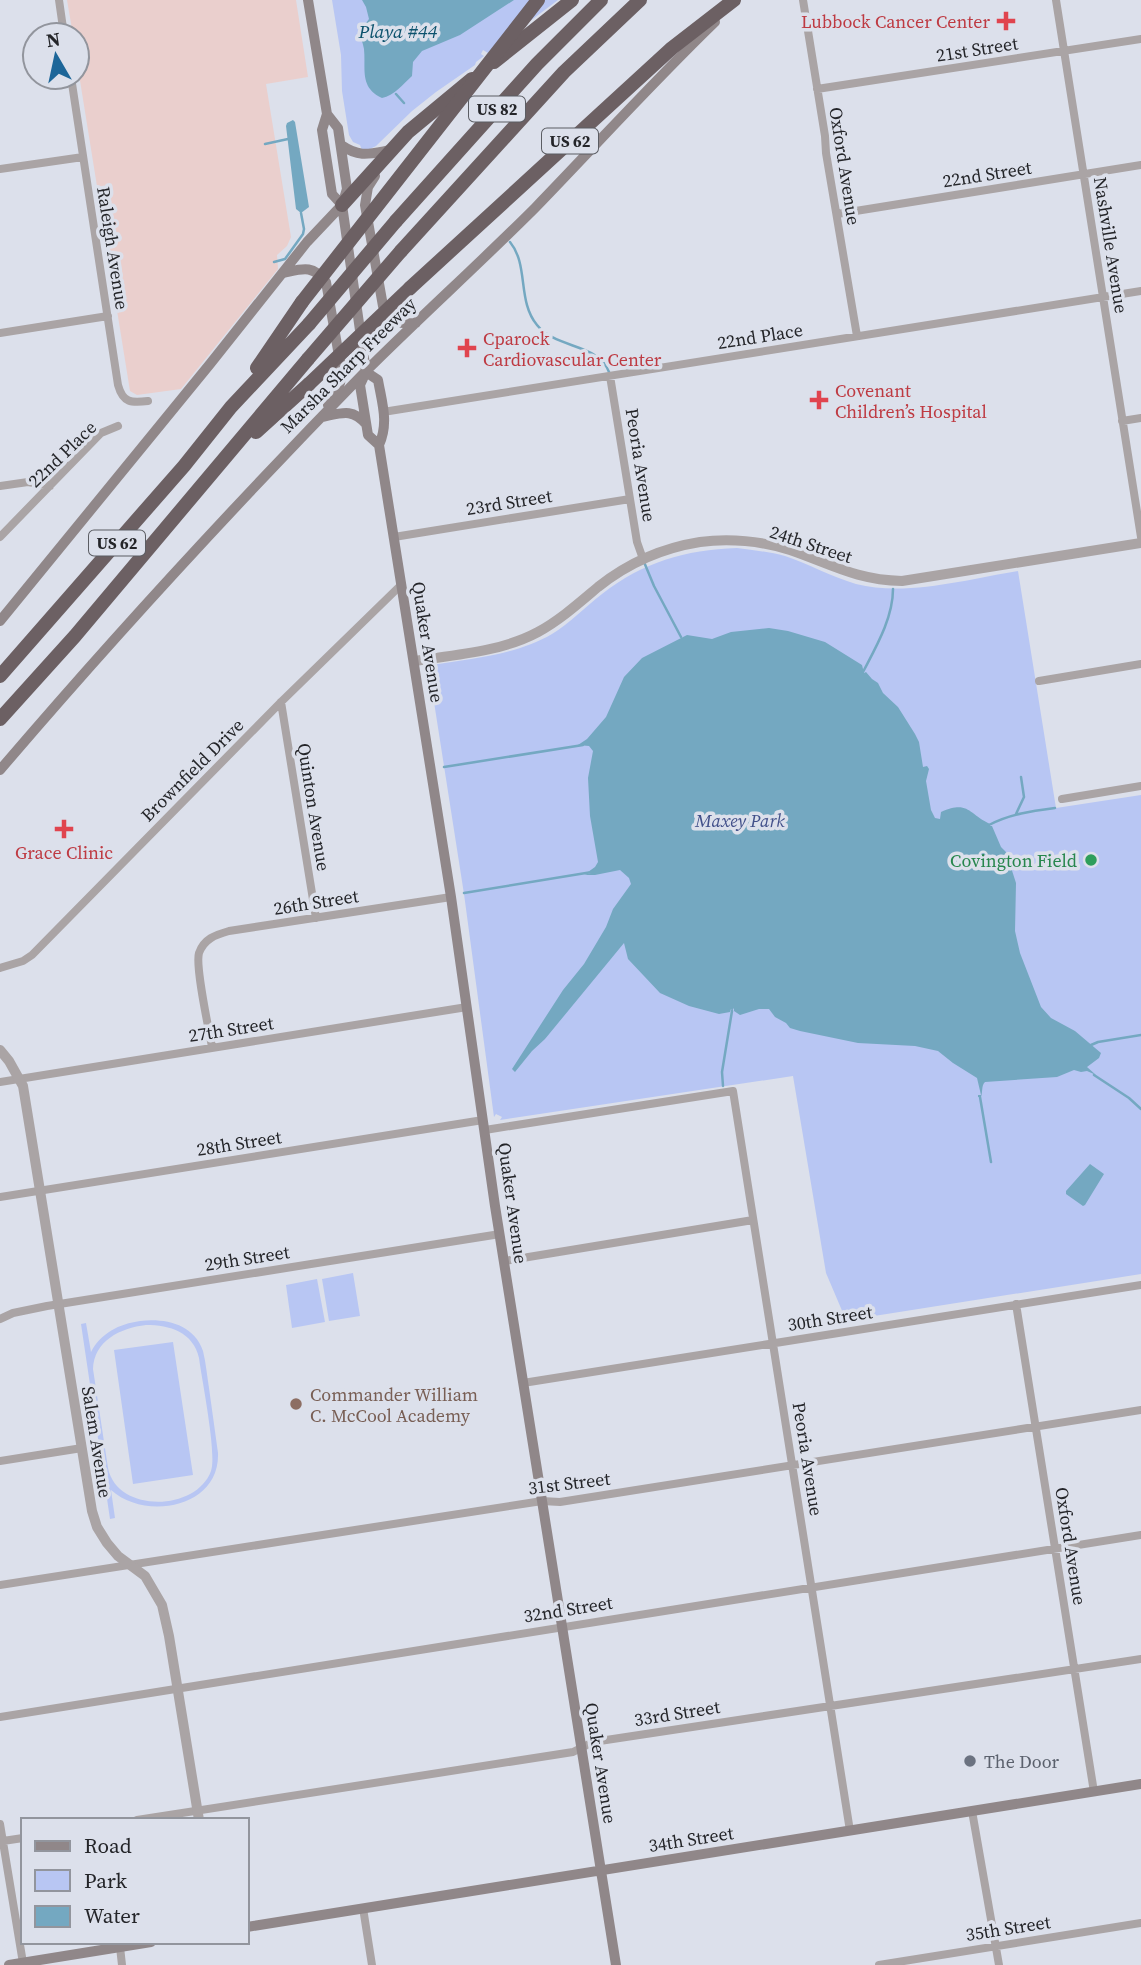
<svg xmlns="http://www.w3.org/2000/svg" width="1141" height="1965" viewBox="0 0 1141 1965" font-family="'Source Serif 4',serif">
  <rect width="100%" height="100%" fill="#dce0eb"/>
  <path fill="#eacfcd" d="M67 0H296L308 77 266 84 291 237 287 246 277 255 278 269 181 389 137 395 130 391 77 62V35H73Z"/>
  <path fill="#b8c6f3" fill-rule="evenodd" d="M332 0H558L488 53 483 50 481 54 484 56 476 62 475 65 436 92 412 111 376 146 370 149 362 150 360 145 353 142 349 135 342 91 341 55Z
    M737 548C753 550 770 552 785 556 809 564 832 577 856 584 906 597 968 579 1018 571L1056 808 1141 795V1274L874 1316 850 1323 846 1320 826 1273 793 1076 500 1120 502 1117 496 1114 494 1117 464 894 429 670 432 665C473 658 516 655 552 634 570 623 585 607 602 594 643 562 685 550 737 548Z
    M353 1273 360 1316 329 1321 322 1279Z
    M317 1279 325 1322 292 1328 286 1285Z
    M140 1321C165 1318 194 1324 203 1351 206 1363 207 1376 209 1388 212 1410 215 1431 218 1453 220 1508 145 1521 111 1490L115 1518 110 1519 81 1324 86 1323 91 1352C101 1333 119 1324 140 1321ZM146 1325C170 1325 193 1332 199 1358 202 1381 217 1454 211 1471 196 1512 117 1513 108 1468L93 1369C94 1341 120 1328 146 1325Z
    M173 1342 193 1475 133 1484 114 1350Z"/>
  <path fill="#74a8c1" d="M362 0H514L460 35 422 51 413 62 412 76C403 84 394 96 382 98 359 87 366 69 364 49 363 42 359 35 358 27L366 23 369 19 366 7Z
    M293 120 295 122 309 207 301 213 296 209 286 126 287 123Z
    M769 628 788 631 825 642 862 665 864 673 866 672 872 679 878 683 883 693 898 707 915 734 919 742 923 767 927 766 929 769 926 781 931 810 935 818 940 819 941 812C969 800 968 814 990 824V826H992L1001 847 1006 852 1016 883 1015 931 1020 953 1041 1007 1051 1018 1075 1031 1101 1053 1099 1058 1087 1067 1096 1075 1087 1071 1081 1072 1074 1070 1057 1077 985 1082C981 1086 983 1092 981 1097H978V1095H981L977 1078 953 1063 938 1051 915 1046 858 1043 800 1031 790 1028 786 1023 775 1017 769 1009H759L740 1015 734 1011V1008L732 1011 731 1009 730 1012 719 1014 689 1006 660 993 628 959 624 943 545 1039 532 1051 515 1072 512 1069 563 990 584 964 606 927 613 909 631 884 629 878 620 870 595 875H584L591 873V871L588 872 595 867 598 862 590 816 588 778 593 751 589 746 578 745 587 739 606 717 624 677 642 658 687 635 712 639 731 632Z
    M1090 1164 1104 1174 1085 1205 1083 1206 1066 1194V1191Z"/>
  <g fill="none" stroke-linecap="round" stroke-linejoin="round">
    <path stroke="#74a8c1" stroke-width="2.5" d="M396 94 404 103
      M265 144 288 139
      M510 242C529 265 517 301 537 325 556 349 598 343 609 372
      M274 262 285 259 303 234 304 229 301 213
      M644 562 654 586 681 637
      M863 672C876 647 893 618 893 589
      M444 767 583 745
      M1016 814 1024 797 1021 777
      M989 825C1010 814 1032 811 1055 808
      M464 893 592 872
      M1091 1045 1098 1042 1141 1035
      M1094 1075 1129 1098 1141 1109
      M723 1086 722 1072 732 1011
      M980 1097 991 1162"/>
    <path stroke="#aaa4a5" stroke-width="8" d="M59 0 64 35
      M803 0 825 136 826 153 857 336
      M1056 0 1141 537
      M71 77 118 385C123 403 131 403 148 401
      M817 89 1141 39
      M0 169 83 157
      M837 214 1141 165
      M0 333 108 316
      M610 376 637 542 643 559
      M383 412 1141 291
      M1122 421 1141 418
      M0 486 28 482 50 486
      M0 537 101 433 118 426
      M394 537 630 499
      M1039 681 1141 664
      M281 702 316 918
      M1062 799 1141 786
      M0 968 23 961 32 955 281 702 401 585
      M212 1047C209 1030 195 966 199 953 204 939 215 935 229 931L451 897
      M0 1082 467 1007
      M485 1130 733 1091 850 1831
      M0 1197 483 1120
      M504 1261 753 1220
      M1016 1304 1094 1792
      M0 1319 13 1313 47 1306 500 1234
      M523 1383 1141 1285
      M0 1461 82 1448
      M0 1585 542 1501 560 1502 1141 1410
      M0 1717 1141 1535
      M972 1811 999 1965
      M137 1820 573 1752 593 1742 1141 1659
      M0 1824 23 1963
      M3 1841 23 1838
      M363 1908 372 1965
      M120 1947 122 1965
      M879 1965 1141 1923"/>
    <path stroke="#aaa4a5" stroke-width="10" d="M414 661C454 655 501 652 538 632 560 620 579 603 598 587 628 563 662 548 700 542 729 538 762 541 790 550 831 564 856 580 902 581L1141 543
      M0 1050 9 1061 23 1086 92 1511 97 1527 107 1543 118 1556 145 1576 162 1605 169 1636 199 1820"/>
    <path stroke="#908789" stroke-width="10" d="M308 0 327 114 322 130 332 194 342 205
      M327 114 338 128 347 189 342 205 366 372 360 385 368 435 379 445
      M341 145C360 158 369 154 391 150
      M375 176 368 187 365 205 383 306C391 324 398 324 416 323
      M283 273C302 269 312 264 326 282L342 373 340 383 328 405
      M366 372 378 380C382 403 389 423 379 445L451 897 495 1206 616 1965
      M322 417C342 413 352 408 366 424
      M0 621 210 364 307 242 342 205
      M0 770C117 633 238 502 364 373 420 317 479 264 535 208 595 146 653 82 715 22
      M247 1927 1141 1784
      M9 1965 151 1942"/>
    <path stroke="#6c6063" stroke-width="14" d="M494 62 572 0
      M342 205 408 132 472 79
      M396 221 537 64 601 0
      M401 251 564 72 640 0
      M410 288 672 48 734 0
      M257 368 302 302
      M256 432 309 384
      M0 676 184 466 231 407 309 324
      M0 719 75 636 308 359"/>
    <path stroke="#6c6063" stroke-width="14" d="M302 302 538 0
      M309 324 396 221
      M308 359 401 251
      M309 384 410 288"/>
  </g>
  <g fill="#e0444e" stroke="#dce0eb" stroke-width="2.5">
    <path d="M1002.5 10.5h7v7h7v7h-7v7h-7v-7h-7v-7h7z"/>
    <path d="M463.5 337.5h7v7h7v7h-7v7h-7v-7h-7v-7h7z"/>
    <path d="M815.5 389.5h7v7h7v7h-7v7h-7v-7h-7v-7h7z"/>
    <path d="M60.5 818.5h7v7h7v7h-7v7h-7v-7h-7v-7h7z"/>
  </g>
  <circle fill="#2e9e5b" stroke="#dce0eb" stroke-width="2.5" cx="1091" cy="860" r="7"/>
  <circle fill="#8d6e63" stroke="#dce0eb" stroke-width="2.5" cx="296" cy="1404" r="7"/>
  <circle fill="#6b7280" stroke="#dce0eb" stroke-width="2.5" cx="970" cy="1761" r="7"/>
  <g text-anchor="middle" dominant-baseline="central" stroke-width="7" stroke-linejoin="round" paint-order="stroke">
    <g fill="#dce0eb" stroke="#5b5d63" stroke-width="2">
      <rect x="469" y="96.5" width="56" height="25" rx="5"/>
      <rect x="542" y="128.5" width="56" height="25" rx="5"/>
      <rect x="89" y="530.5" width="56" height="25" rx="5"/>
    </g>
    <g font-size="16" font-weight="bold" fill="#242529">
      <text x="497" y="109">US 82</text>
      <text x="570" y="141">US 62</text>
      <text x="117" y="543">US 62</text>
    </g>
    <g font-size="18" fill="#be3a42" stroke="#dce0eb" text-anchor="start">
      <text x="990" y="21" text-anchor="end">Lubbock Cancer Center</text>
      <text x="483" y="338">Cparock<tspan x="483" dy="21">Cardiovascular Center</tspan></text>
      <text x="835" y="390">Covenant<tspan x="835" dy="21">Children’s Hospital</tspan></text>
      <text x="64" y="852" text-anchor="middle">Grace Clinic</text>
    </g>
    <g font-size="18" fill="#242529" stroke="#dce0eb">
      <text transform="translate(977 49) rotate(-9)">21st Street</text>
      <text transform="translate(845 166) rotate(81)">Oxford Avenue</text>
      <text transform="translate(987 174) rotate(-9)">22nd Street</text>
      <text transform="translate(1111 245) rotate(81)">Nashville Avenue</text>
      <text transform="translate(113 248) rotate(81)">Raleigh Avenue</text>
      <text transform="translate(760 336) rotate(-9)">22nd Place</text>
      <text transform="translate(348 365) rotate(-45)">Marsha Sharp Freeway</text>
      <text transform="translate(62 454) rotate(-44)">22nd Place</text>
      <text transform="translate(641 465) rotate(81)">Peoria Avenue</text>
      <text transform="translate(509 502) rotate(-9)">23rd Street</text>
      <text transform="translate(811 544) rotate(18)">24th Street</text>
      <text transform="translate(428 642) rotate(81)">Quaker Avenue</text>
      <text transform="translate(192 770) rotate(-45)">Brownfield Drive</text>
      <text transform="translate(314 807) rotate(81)">Quinton Avenue</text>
      <text transform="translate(316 902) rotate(-9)">26th Street</text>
      <text transform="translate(231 1029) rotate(-9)">27th Street</text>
      <text transform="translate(239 1143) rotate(-9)">28th Street</text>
      <text transform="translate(513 1203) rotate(82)">Quaker Avenue</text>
      <text transform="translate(247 1258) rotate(-9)">29th Street</text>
      <text transform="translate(830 1318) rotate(-9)">30th Street</text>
      <text transform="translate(97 1442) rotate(81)">Salem Avenue</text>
      <text transform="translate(808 1459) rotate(81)">Peoria Avenue</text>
      <text transform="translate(569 1483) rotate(-7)">31st Street</text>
      <text transform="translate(1071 1546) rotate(81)">Oxford Avenue</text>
      <text transform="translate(568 1609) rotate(-9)">32nd Street</text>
      <text transform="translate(677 1713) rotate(-9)">33rd Street</text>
      <text transform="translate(601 1763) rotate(81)">Quaker Avenue</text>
      <text transform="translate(691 1839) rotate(-9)">34th Street</text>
      <text transform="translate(1008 1928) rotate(-9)">35th Street</text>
    </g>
    <g font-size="18" font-style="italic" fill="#42508a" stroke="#dce0eb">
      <text x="740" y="820">Maxey Park</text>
    </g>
    <g font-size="18" fill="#27864d" stroke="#dce0eb" text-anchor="end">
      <text x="1077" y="860">Covington Field</text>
    </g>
    <g font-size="18" fill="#785e54" stroke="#dce0eb" text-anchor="start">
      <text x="310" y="1394">Commander William<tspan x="310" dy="21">C. McCool Academy</tspan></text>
    </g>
    <g font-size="18" fill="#5b616d" stroke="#dce0eb" text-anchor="start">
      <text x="984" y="1761">The Door</text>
    </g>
    <g font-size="19" font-style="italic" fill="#0b516c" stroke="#dce0eb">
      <text x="398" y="31">Playa #44</text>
    </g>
  </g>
  <rect x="21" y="1818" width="228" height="126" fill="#dce0eb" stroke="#92959d" stroke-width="2"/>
  <rect x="35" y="1841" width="35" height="10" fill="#908789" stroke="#92959d" stroke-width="2"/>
  <text x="84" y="1853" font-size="21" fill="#242529">Road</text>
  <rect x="35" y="1870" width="35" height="21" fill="#b8c6f3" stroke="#92959d" stroke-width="2"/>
  <text x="84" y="1888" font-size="21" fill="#242529">Park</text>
  <rect x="35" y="1906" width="35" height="21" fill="#74a8c1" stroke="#92959d" stroke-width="2"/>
  <text x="84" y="1923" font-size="21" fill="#242529">Water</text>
  <g transform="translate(56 56) rotate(351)"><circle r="33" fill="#dce0eb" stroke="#92959d" stroke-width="2"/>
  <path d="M0-5L12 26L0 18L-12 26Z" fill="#1d6699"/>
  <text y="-10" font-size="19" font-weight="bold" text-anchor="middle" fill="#242529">N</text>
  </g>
</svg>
